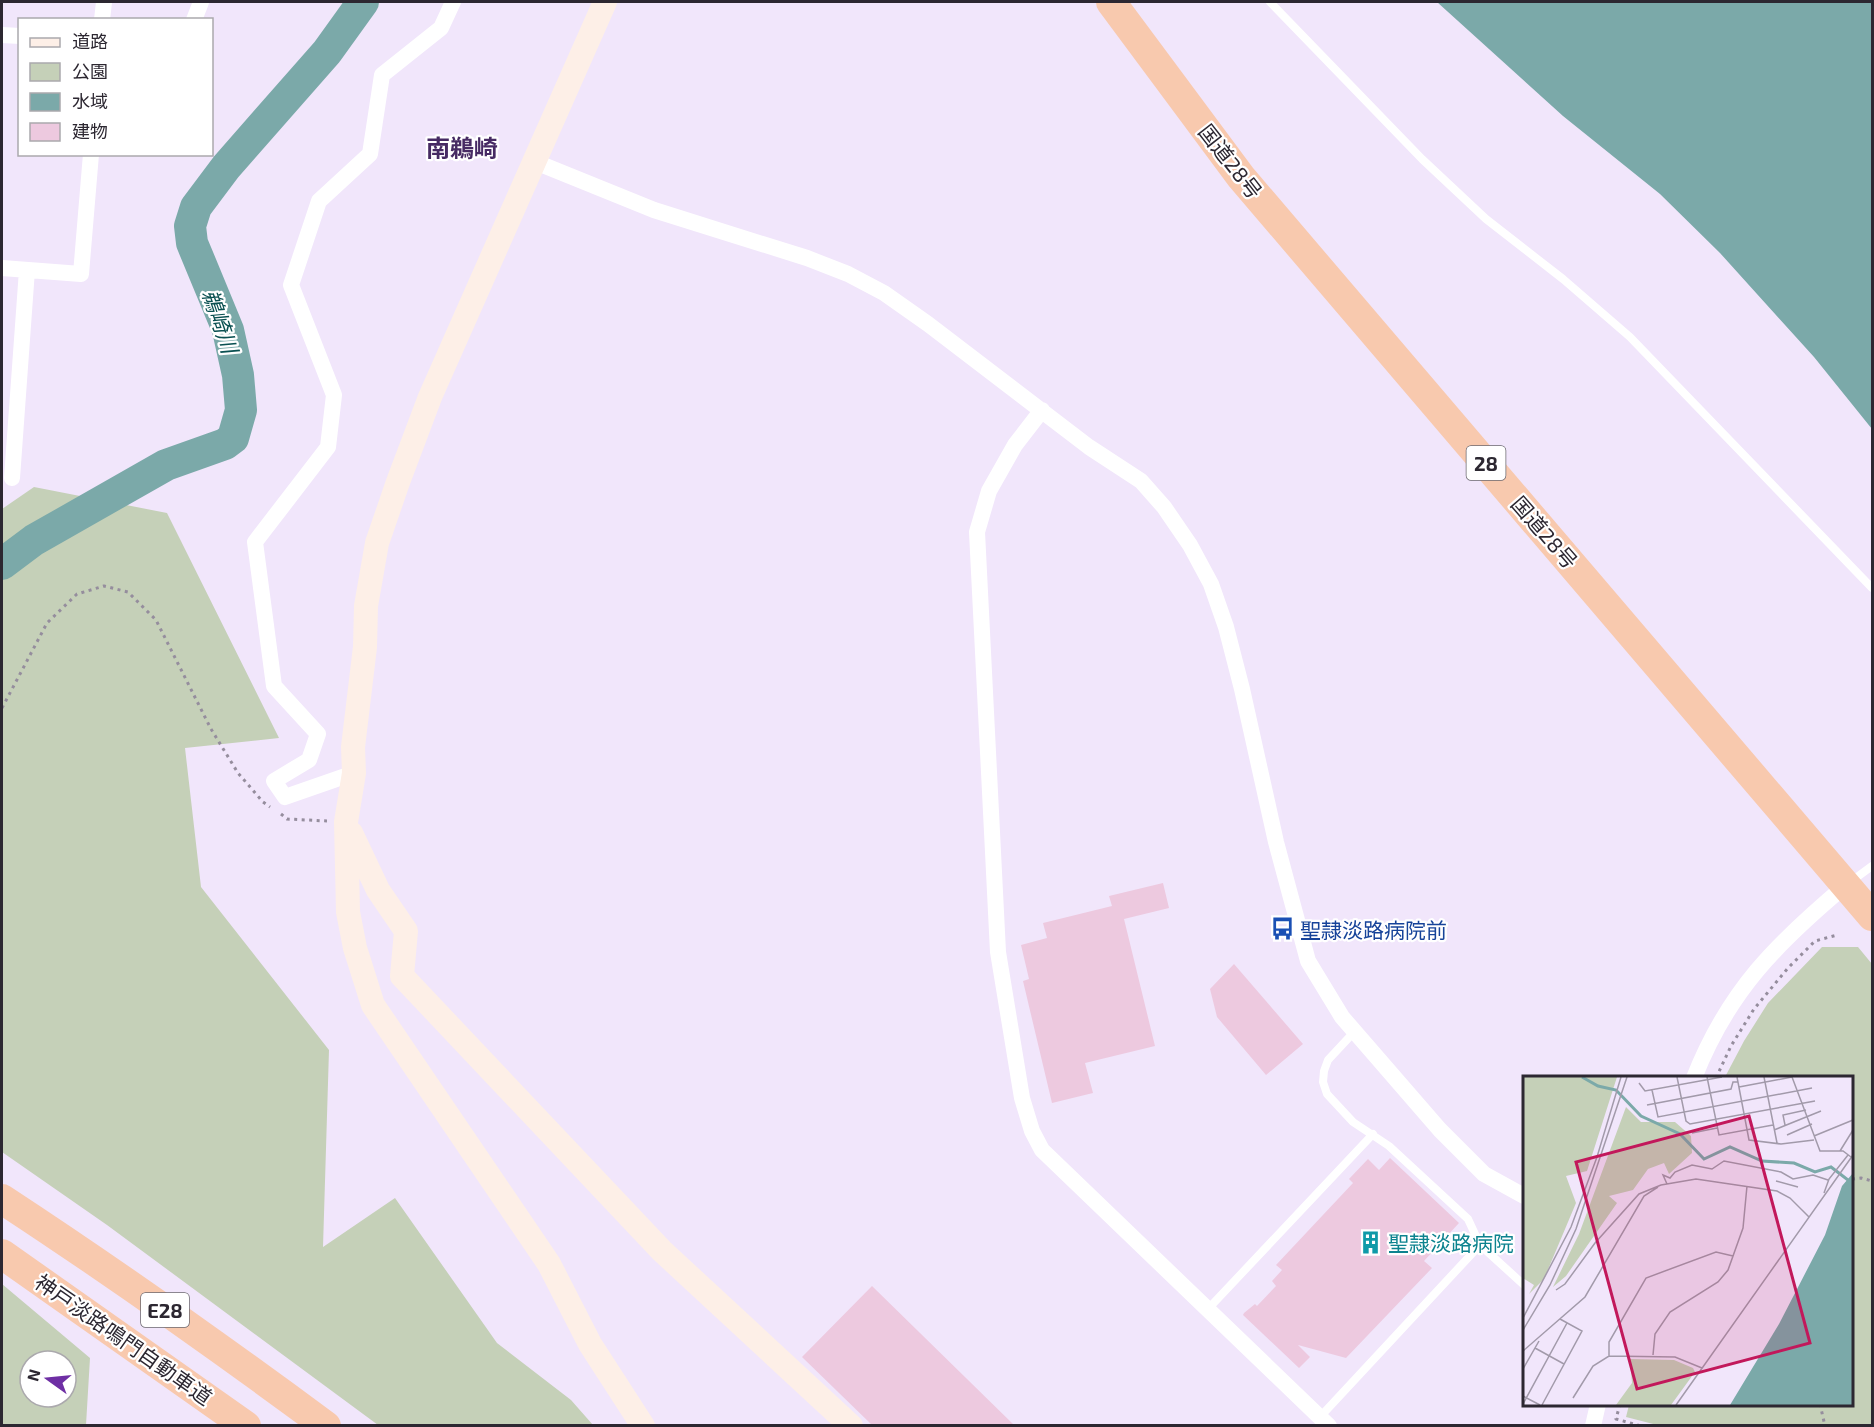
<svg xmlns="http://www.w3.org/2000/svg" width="1874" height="1427" viewBox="0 0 1874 1427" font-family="'Exo 2','Noto Sans JP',sans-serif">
  <rect width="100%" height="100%" fill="#f1e6fb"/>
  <path fill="#c5d0b8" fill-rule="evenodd" d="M34 487 167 513 279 738 185 748 201 887 329 1050 323 1247 395 1198 497 1343 571 1400 593 1425H378L107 1225 2 1152V509Z
    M1822 947H1858L1872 964V1425L1661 1426 1626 1417 1629 1405 1852 1404V1078L1725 1077 1744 1041 1768 1003Z
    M2 1284 90 1358 86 1425H2ZM30 1361H66V1397H30Z"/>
  <path fill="#7ba9a9" d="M1437 2H1872V429L1814 357 1720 253 1660 194 1563 116Z"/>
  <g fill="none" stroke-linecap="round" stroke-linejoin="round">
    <path stroke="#7ba9a9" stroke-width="32" d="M2 564 34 540 166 465 225 444 233 438 241 410 238 375 228 330 192 243 190 226 196 207 226 167 327 52 363 2"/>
  </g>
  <path fill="#edc9df" d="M1163 883 1169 908 1124 919 1155 1046 1085 1063 1093 1093 1052 1103 1023 981 1029 979 1021 945 1047 938 1043 923 1112 906 1109 896Z
    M1234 964 1303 1044 1266 1075 1217 1017 1210 989Z
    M1390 1158 1459 1223 1424 1261 1432 1268 1346 1358 1298 1345 1310 1357 1299 1368 1243 1315 1244 1313 1255 1304 1257 1306 1276 1286 1272 1281 1282 1270 1276 1265 1353 1183 1349 1179 1368 1159 1379 1170Z
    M872 1286 1014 1425H872L802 1357Z"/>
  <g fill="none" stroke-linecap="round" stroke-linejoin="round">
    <path stroke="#958d9d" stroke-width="3" stroke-dasharray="3 4.5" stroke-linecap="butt" d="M2 708 47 623 77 594 104 586 128 592 156 620 211 729 238 773 263 802 270 807
      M281 814 287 819 327 821
      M1716 1078 1731 1046 1754 1009 1788 968 1815 941 1837 935
      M1852 1179 1861 1178 1872 1181
      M1620 1404 1616 1419 1641 1426
      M1820 1404 1825 1426"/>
    <path stroke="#fff" stroke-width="8" d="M1270 2 1422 159 1486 219 1563 279 1630 337 1872 588
      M1849 883 1872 866
      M1355 1031 1328 1060 1324 1071 1323 1082 1327 1094 1353 1122 1389 1146 1468 1219 1480 1245
      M1208 1309 1373 1134
      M1320 1417 1480 1245 1524 1285"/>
    <path stroke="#fff" stroke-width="16" d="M102 20 104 2
      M194 20 201 2
      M2 35 20 36
      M533 161 654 210 807 258 848 274 884 293 928 324 1089 447 1141 481 1164 507 1190 545 1211 584 1226 627 1242 689 1276 842 1308 961 1342 1017 1440 1130 1484 1174 1524 1196
      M2 268 81 274 91 154
      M1042 410 1015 445 989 491 977 532 998 952 1022 1098 1032 1131 1042 1150 1329 1426
      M12 478 27 270
      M354 773 285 797 274 781 309 760 318 734 274 686 255 542 328 447 334 395 291 285 319 201 370 154 382 75 441 28 453 2
      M1694 1078C1728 991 1777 943 1846 885
      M1593 1426 1598 1404"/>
    <path stroke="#fdefe7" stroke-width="24" d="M605 2 430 397 398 482 377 543 366 606 365 647 353 747 354 773 346 822 348 912 355 948 373 1005 549 1264 590 1344 643 1426
      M351 833 378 890 406 931 402 976 662 1251 851 1426"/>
    <path stroke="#f8c9ae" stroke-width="30" d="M1111 2 1241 177 1872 916
      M2 1199C112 1271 219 1347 326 1426
      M2 1254 246 1426"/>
  </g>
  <defs>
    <symbol id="bus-bare" viewBox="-9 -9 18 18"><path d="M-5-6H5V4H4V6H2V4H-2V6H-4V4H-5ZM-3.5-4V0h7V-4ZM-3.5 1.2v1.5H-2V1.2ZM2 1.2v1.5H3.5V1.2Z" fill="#1a4fb4" stroke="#fff" stroke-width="2.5" paint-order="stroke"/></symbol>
    <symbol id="building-bare" viewBox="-9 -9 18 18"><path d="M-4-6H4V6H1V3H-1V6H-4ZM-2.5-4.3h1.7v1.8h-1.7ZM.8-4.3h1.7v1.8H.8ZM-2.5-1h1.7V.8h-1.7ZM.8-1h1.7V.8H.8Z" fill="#0f9aa8" stroke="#fff" stroke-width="2.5" paint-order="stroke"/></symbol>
  </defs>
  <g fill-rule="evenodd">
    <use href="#bus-bare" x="1266" y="912" width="33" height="33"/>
    <use href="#building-bare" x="1354" y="1226" width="33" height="33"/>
  </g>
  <g text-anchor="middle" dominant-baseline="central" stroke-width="4.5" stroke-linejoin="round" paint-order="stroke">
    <g fill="#fff" stroke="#6b686f" stroke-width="1.5">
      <rect x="1466.5" y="446" width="39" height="34" rx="4.5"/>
      <rect x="141" y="1293" width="48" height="34" rx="4.5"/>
    </g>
    <g font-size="20" font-weight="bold" fill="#2c2731">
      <text x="1486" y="463">28</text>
      <text x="165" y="1310">E28</text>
    </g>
    <g font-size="21" fill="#2c2731" stroke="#fff">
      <text transform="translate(1231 161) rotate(52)">国道28号</text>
      <text transform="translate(1545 532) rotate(49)">国道28号</text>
      <text transform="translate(124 1339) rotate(35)">神戸淡路鳴門自動車道</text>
    </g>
    <g font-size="21" fill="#164399" stroke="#fff" text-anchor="start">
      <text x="1300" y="929">聖隷淡路病院前</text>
    </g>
    <g font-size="21" fill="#0d838f" stroke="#fff" text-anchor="start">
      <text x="1388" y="1242">聖隷淡路病院</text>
    </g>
    <g font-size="22" font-style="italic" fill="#0a5051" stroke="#fff">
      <text transform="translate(221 321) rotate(71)">鵜崎川</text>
    </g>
    <g font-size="24" font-weight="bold" fill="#462a63" stroke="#fff">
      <text x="462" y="147">南鵜崎</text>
    </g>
  </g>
  <g transform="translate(1523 1076)">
    <rect width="330" height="330" fill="#f1e6fb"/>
    <path d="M0 1H94L64 95 43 100 53 127 21 203 6 218 11 209 0 202ZM103 31 118 46H152L168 60 169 77 146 98 141 87 125 93 110 114 86 120 94 127 43 200 30 211 56 158ZM107 283 151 284 170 292 172 296 148 329H93L109 307Z" fill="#c5d0b8"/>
    <path d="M330 97V329H207L256 248 302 159 319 110Z" fill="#7ba9a9"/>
    <path fill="none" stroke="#7ba9a9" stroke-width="3" d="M59 1 75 10 93 14 118 40 157 58 181 83 207 71 239 85 271 87 292 96 308 91 325 104"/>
    <path fill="none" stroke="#a29aaa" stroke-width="1.5" d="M154 1 163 45 167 48 292 25M184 1 196 59 250 49M214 1 226 64 258 68 291 64M241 1 254 67M269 1 297 75H320L328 81M116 7 122 15 199 1M216 11 269 1M129 14 135 41 289 12M124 29 208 13 210 6H215M262 49 260 39 283 34M251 54 298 35M169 57 194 52M264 59 289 48M291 60 330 44M317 75 330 54M253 105 275 111M144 108 140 99 147 102 152 96 169 89 189 93 201 85 258 96 270 103 290 99 305 104M301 117 306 103 325 79M33 214 42 208 72 167 116 118 138 109 173 103 254 115 267 122 286 141M0 242 48 151 74 81 98 1M0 254 27 209 53 153 104 1M12 272 41 288M0 275 62 221 121 120 135 111M130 279 132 258 147 236 195 206 205 194 220 152 224 110M86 280V266L123 202 193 176 210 180M0 293 16 265M0 320 17 329M50 322 70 290 86 280 152 281 179 292M0 328 44 247M19 329 59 255 37 243M153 329 330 79"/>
    <path fill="#c2185b" fill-opacity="0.15" stroke="#c2185b" stroke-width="3" d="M226 40 287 267 114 313 53 86Z"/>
    <rect width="330" height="330" fill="none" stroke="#2c2731" stroke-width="3"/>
  </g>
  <rect width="1874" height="1427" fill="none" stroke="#2c2731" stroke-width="6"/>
  <rect x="18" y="18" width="195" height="138" fill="#ffffff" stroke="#aba9ad" stroke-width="1.5"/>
  <rect x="30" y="38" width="30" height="9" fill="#fdefe7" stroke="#aba9ad" stroke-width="1.5"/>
  <text x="72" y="48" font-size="18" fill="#2c2731">道路</text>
  <rect x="30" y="63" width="30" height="18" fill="#c5d0b8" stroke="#aba9ad" stroke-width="1.5"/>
  <text x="72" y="78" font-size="18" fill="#2c2731">公園</text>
  <rect x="30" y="93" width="30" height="18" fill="#7ba9a9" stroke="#aba9ad" stroke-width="1.5"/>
  <text x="72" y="108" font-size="18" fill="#2c2731">水域</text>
  <rect x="30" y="123" width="30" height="18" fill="#edc9df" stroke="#aba9ad" stroke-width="1.5"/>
  <text x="72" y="138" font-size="18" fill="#2c2731">建物</text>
  <g transform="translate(48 1379) rotate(285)"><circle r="28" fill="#ffffff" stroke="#aba9ad" stroke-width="1.5"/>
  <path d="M0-4.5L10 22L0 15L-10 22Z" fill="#6e2fa4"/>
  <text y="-9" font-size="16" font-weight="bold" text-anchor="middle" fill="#2c2731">N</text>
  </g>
</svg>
